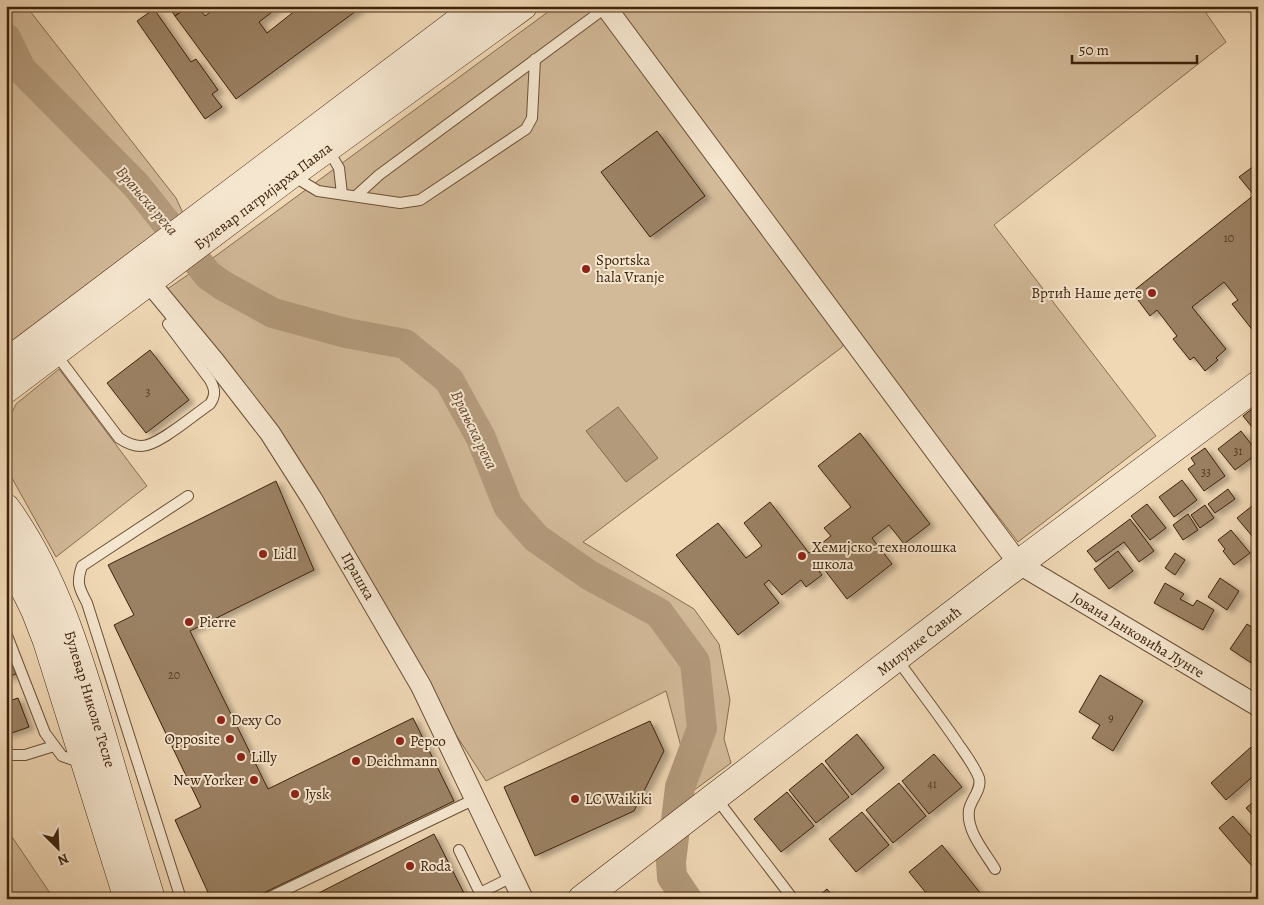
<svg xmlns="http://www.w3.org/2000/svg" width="1264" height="905" viewBox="0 0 1264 905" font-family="Alegreya,serif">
  <defs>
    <filter id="shadow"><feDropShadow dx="5.5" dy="3" stdDeviation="2.5" flood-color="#0004"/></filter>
  </defs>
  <rect width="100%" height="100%" fill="#f0d8b5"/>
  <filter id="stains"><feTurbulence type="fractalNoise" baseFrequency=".004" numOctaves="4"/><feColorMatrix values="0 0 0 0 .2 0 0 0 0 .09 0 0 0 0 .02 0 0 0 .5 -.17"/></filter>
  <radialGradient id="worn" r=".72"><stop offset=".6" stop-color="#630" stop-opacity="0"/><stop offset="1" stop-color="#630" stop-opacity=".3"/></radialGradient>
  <path fill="#d2b998" stroke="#886e51" d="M6 6H26L176 198 183 213 6 349Z
    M556 6H1220L1206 13 1226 42 994 225 1156 436 1018 542 855 331 841 348 583 542 694 609 719 644 730 700 724 739 731 763 693 791 666 691 486 781 236 397 157 296 217 255Z
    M59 369 147 486 56 557 8 471 6 425 16 404Z
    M6 828 54 899H6Z"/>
  <path fill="#b39a7b" stroke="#846a4e" d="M618 407 658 458 626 482 586 431Z"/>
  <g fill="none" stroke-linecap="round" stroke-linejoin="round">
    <path stroke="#b39a7b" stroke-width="30" d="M6 38 21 69 136 185 208 275 222 285 273 313 346 333 405 344 449 380 481 438 508 506 536 538 589 575 659 613 695 662 702 728 680 787 671 862 672 877 687 899"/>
  </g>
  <path fill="#9b8163" stroke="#3e220a" filter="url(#shadow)" d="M168 6H189L175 16Z
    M189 6H197L205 16 218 6H280L259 22 267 33 301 6H363L236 99 175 16Z
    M154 9 191 62 196 59 218 90 212 94 222 107 205 119 137 21Z
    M657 131 705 196 650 237 601 172Z
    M1258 163V337L1232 304 1238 300 1224 282 1192 307 1226 349 1216 358 1218 360 1205 371 1194 357 1190 360 1173 339 1177 336 1157 310 1150 316 1132 292 1254 195 1239 177Z
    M150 350 189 400 146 433 107 383Z
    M1258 404V422L1252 427 1243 416Z
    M1241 431 1258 453 1235 470 1218 449Z
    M860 433 930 524 904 544 889 525 872 538 892 564 847 599 821 565 817 568 822 575 806 587 801 580 782 595 769 580 764 584 779 603 738 635 676 555 718 523 746 558 762 546 744 523 770 502 809 553 831 536 824 528 851 507 818 466Z
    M1205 448 1225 476 1204 491 1188 469 1195 464 1191 458Z
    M1182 480 1197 500 1174 517 1159 497Z
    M276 481 314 570 190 631 268 789 413 718 454 801 251 899H211L175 820 201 807 114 625 134 615 108 565Z
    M1228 489 1235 499 1215 513 1208 504Z
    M1147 504 1166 528 1150 540 1131 516Z
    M1205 505 1214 518 1200 528 1191 515Z
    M1252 506 1255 510 1258 508V543L1237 518Z
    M1188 514 1198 530 1183 540 1173 525Z
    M1130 519 1154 551 1139 562 1124 542 1096 562 1087 551Z
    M1231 530 1250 553 1234 565 1223 551 1225 549 1218 540Z
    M1118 551 1133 571 1109 589 1094 569Z
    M1175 553 1185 560 1175 575 1165 568Z
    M1220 578 1239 591 1227 610 1208 597Z
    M1165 583 1184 594 1180 599 1193 606 1197 600 1214 610 1203 630 1154 603Z
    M1247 624 1258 631V657L1253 664 1230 649Z
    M9 651 16 674 6 678V652Z
    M1100 675 1143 701 1113 751 1092 738 1100 725 1079 712Z
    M18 698 29 727 6 735V706L11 704 9 701Z
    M650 721 664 751 634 811 535 856 504 787Z
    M857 734 884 768 852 795 825 761Z
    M1251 747 1258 755V772L1226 800 1211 783Z
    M934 754 962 787 929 814 902 781Z
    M822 763 849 797 816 823 789 790Z
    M899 783 926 816 893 843 866 810Z
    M787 792 814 826 781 852 754 819Z
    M1258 798V821L1246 808Z
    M862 812 889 845 856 872 829 839Z
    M1233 816 1258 844V873L1219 828Z
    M434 834 467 899H307Z
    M942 845 985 899H931L909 872Z
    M827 889 835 899H815Z"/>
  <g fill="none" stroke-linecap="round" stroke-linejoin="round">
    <defs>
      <path id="lane" d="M327 148 339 168 342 194
        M293 176 318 191 400 203 420 200 526 129 532 118 535 59
        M356 196 379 175 597 14 601 6
        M55 353 119 438C125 442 133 446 141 446 157 447 195 414 210 404 216 395 215 389 210 380L168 324
        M6 633 45 733 62 756 82 763
        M897 659C917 687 938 714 957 742 965 754 974 765 979 778 982 790 971 799 969 810 966 831 985 852 995 869
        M6 755H25L54 746
        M716 798 793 899
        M459 850 480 893 512 877
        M181 899 87 603C79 588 76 583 82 566L188 496
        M266 899 475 799"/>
      <path id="street" d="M605 6 1019 564 1258 706
        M149 282 215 362 270 433 312 499 421 686 523 899"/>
      <path id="secondary" d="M6 363 479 6
        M6 389 290 175 523 6
        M6 508C56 577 80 661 104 742 119 794 135 847 151 899
        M6 551 35 610 47 641 128 899
        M582 899 1005 574 1258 385"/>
    </defs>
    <use href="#lane" stroke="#6a5035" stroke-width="12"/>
    <use href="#street" stroke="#6a5035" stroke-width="22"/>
    <use href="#secondary" stroke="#3e220a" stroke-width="29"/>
    <use href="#lane" stroke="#f5e6cf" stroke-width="10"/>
    <use href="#street" stroke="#f5e6cf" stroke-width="20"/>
    <use href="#secondary" stroke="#f5e6cf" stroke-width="28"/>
  </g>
  <g fill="#8f2418" stroke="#f5e6cf" stroke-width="2">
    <circle cx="586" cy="269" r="5"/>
    <circle cx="1152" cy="293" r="5"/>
    <circle cx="263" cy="554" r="5"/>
    <circle cx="802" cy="556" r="5"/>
    <circle cx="189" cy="622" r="5"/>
    <circle cx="221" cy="720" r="5"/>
    <circle cx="230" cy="739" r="5"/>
    <circle cx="400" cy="741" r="5"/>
    <circle cx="241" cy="757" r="5"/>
    <circle cx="356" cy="761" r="5"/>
    <circle cx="254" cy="780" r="5"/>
    <circle cx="295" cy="794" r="5"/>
    <circle cx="575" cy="799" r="5"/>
    <circle cx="410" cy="866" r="5"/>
  </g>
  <g text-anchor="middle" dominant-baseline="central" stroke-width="4" stroke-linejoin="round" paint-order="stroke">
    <g font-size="12" fill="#553a20">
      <text x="1229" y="238">10</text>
      <text x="148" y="392">3</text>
      <text x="1238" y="451">31</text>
      <text x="1206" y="472">33</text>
      <text x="174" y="675">20</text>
      <text x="1111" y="718">9</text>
      <text x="932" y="784">41</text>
    </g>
    <g font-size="15" fill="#3e220a" stroke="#f5e6cf">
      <text transform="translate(263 196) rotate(-37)">Булевар патријарха Павла</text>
      <text transform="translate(358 576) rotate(60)">Прашка</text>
      <text transform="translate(1138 635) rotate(31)">Јована Јанковића Лунге</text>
      <text transform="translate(919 641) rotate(-38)">Милунке Савић</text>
      <text transform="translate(90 699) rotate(73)">Булевар Николе Тесле</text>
    </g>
    <g font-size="15" fill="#3e220a" stroke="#f5e6cf" text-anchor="start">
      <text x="596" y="260">Sportska<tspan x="596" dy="17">hala Vranje</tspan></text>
      <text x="1142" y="293" text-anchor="end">Вртић Наше дете</text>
      <text x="812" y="547">Хемијско-технолошка<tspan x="812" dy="17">школа</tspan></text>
      <text x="273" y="554">Lidl</text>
      <text x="199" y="622">Pierre</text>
      <text x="231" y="720">Dexy Co</text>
      <text x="220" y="739" text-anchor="end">Opposite</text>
      <text x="410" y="741">Pepco</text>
      <text x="251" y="757">Lilly</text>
      <text x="366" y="761">Deichmann</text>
      <text x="244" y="780" text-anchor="end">New Yorker</text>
      <text x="305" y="794">Jysk</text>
      <text x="585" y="799">LC Waikiki</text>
      <text x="420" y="866">Roda</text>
    </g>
    <g font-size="16" font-style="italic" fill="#61462c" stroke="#f5e6cf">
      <text transform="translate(147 201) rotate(49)">Врањска река</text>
      <text transform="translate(474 430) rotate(64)">Врањска река</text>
    </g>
  </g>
  <rect width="1264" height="905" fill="none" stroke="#f0d8b5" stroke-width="25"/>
  <rect x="8" y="8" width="1249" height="890" fill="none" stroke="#3e220a" stroke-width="2.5"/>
  <rect x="12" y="12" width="1239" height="880" fill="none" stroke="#3e220a"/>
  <g transform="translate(58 848) rotate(156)" stroke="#f5e6cf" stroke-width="4" paint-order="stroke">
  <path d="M0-4L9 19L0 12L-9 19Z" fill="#3e220a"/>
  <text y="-8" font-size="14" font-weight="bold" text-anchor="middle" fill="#3e220a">N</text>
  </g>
  <path d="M1072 55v8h125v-8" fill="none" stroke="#3e220a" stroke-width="2.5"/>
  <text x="1079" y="55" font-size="15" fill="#3e220a" stroke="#f5e6cf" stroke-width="4" paint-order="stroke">50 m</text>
  <rect width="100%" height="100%" filter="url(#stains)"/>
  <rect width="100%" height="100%" fill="url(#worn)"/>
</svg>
